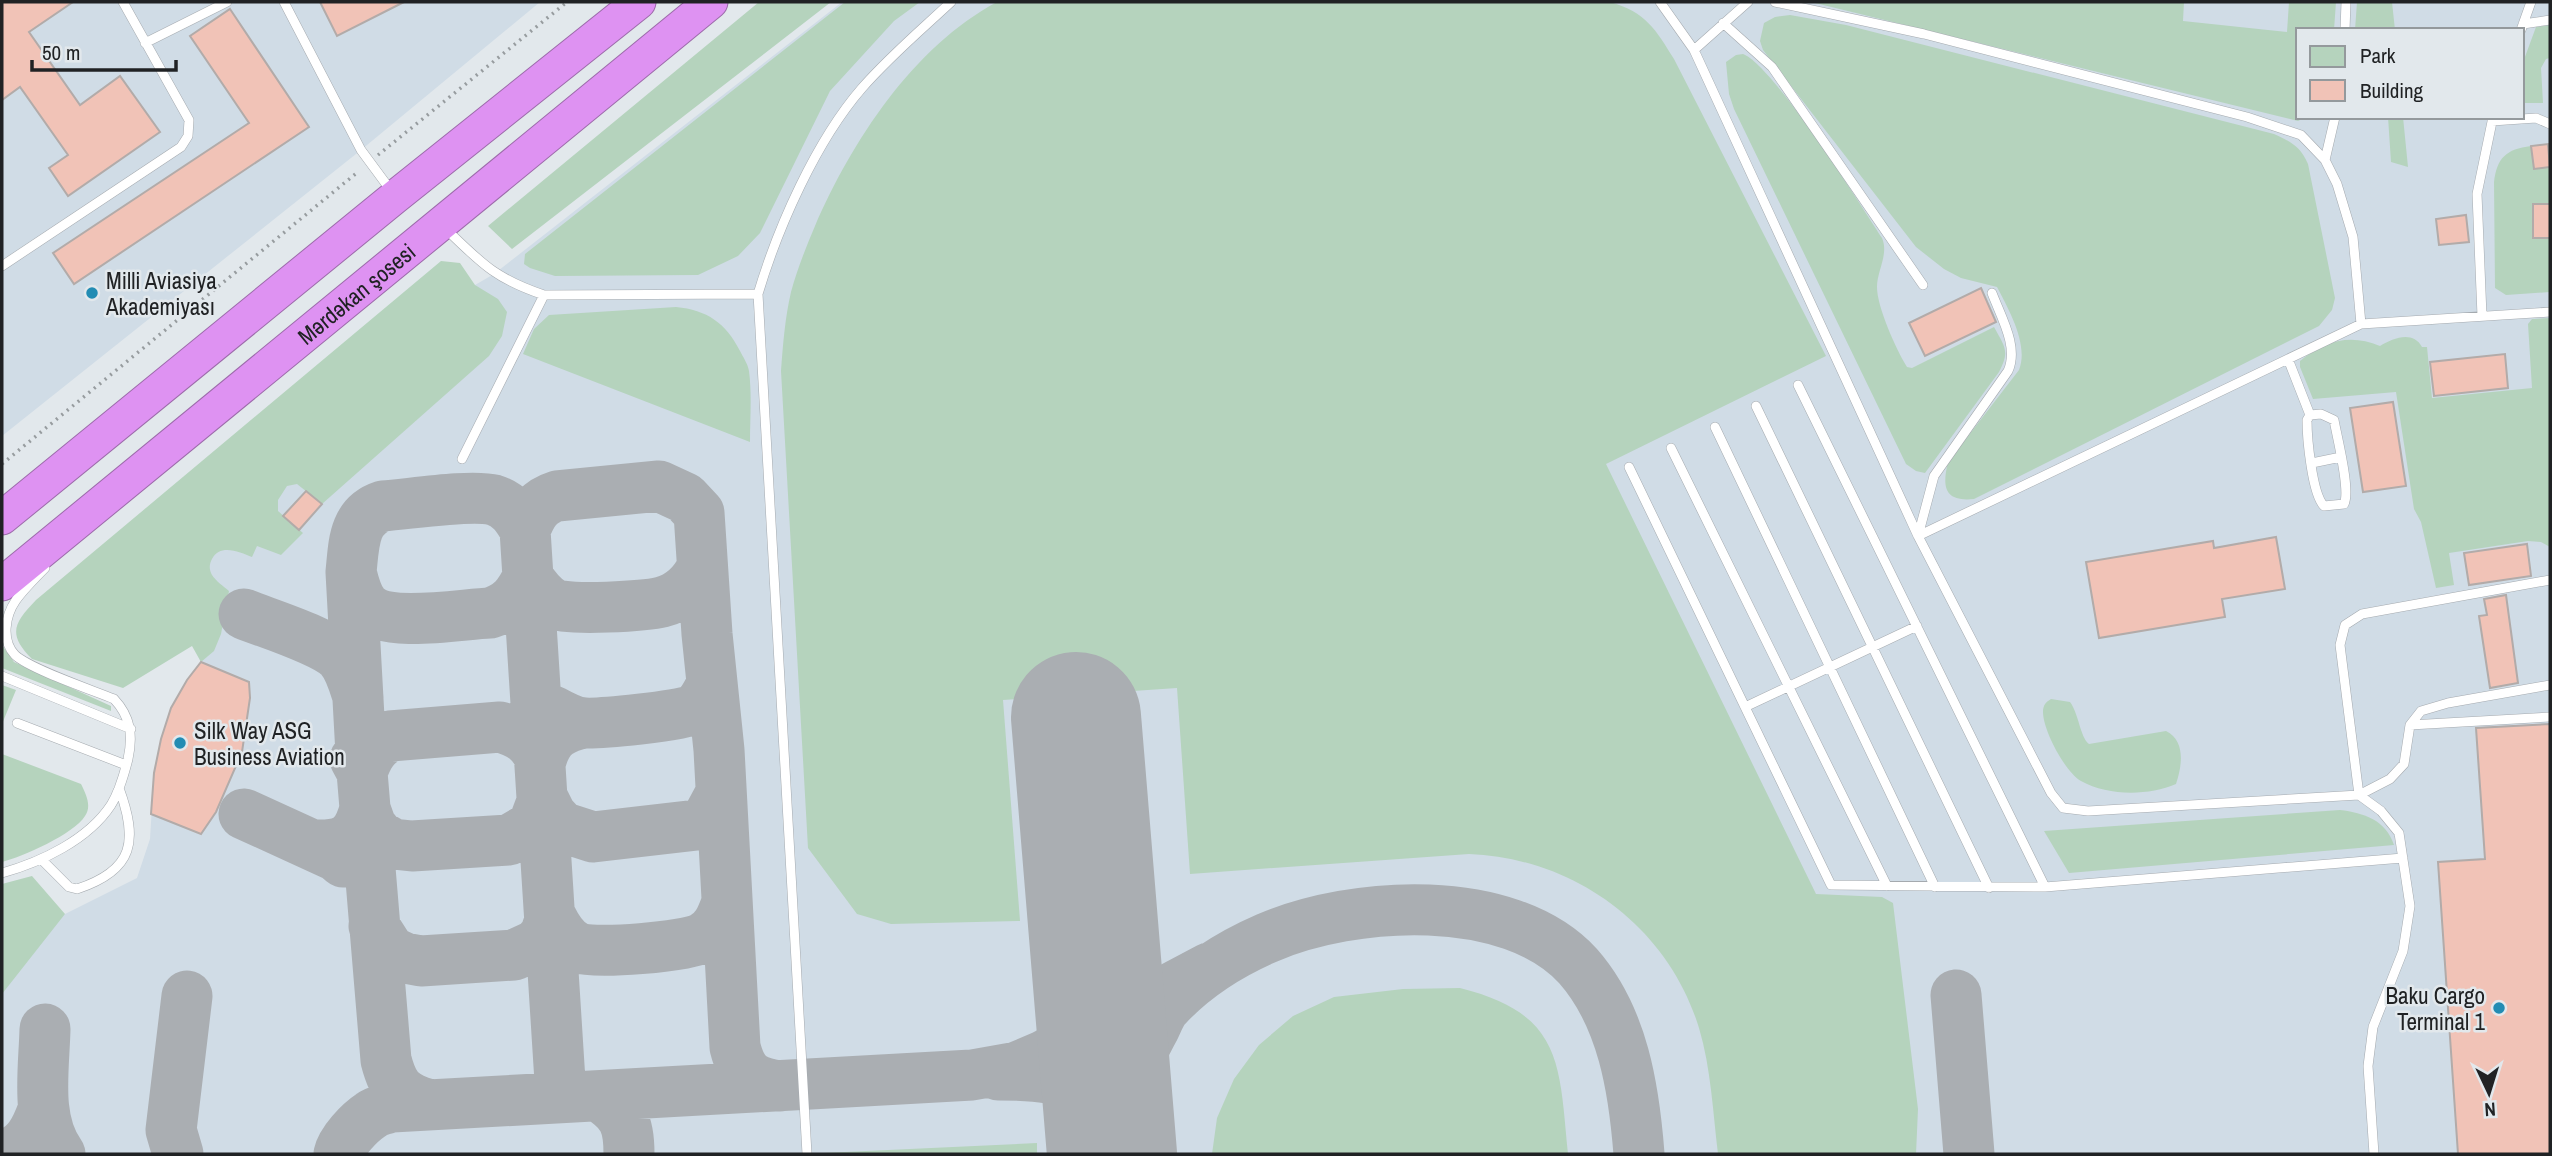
<svg xmlns="http://www.w3.org/2000/svg" width="2552" height="1156" viewBox="0 0 2552 1156" font-family="'Archivo Narrow',sans-serif">
  <rect width="100%" height="100%" fill="#e2e8ec"/>
  <path fill="#d0dce6" fill-rule="evenodd" d="M2 2H540L361 150 2 436Z
    M842 2H2550V1154H2V957L65 914 137 878 150 839 154 773 161 739 171 708 187 680 201 662 156 569 475 285 494 274ZM2298 30H2522V117H2298Z"/>
  <path fill="#b5d3bd" d="M759 2H831L512 249 488 226Z
    M845 2H920L894 21 830 91 760 233 738 256 698 275 555 276 530 268 524 264 525 254Z
    M997 2H1610C1646 12 1656 30 1674 59L1826 356 1606 464 1816 894 1882 897 1893 903 1918 1109 1916 1154H1718C1713 1113 1711 1068 1699 1028 1668 926 1574 858 1469 854L1190 874 1177 688 1003 700 1020 921 891 924 857 914 808 848 781 371C783 344 785 318 791 292 797 270 806 247 815 226 852 141 913 47 997 2Z
    M1811 2H2184L2183 21 2287 32 2289 2H2336L2334 30H2298V117H2306L2298 121Z
    M2357 2H2392L2395 30H2355Z
    M1790 15 1846 25 2274 134C2291 142 2300 146 2308 164L2335 298 2332 310 2319 326 1974 499C1944 502 1942 487 1948 462L2019 370C2029 345 2009 310 1997 287L1961 278 1944 269 1916 247 1763 50 1760 41 1764 23 1775 17Z
    M2550 25V58L2546 59 2541 68 2543 103H2522V65L2536 27Z
    M1743 54C1773 65 1860 204 1882 238 1889 254 1877 271 1877 287 1877 307 1896 349 1907 367L1912 368 1994 327C2005 347 2010 351 1999 372L1925 473 1916 471 1906 464 1734 109 1729 94 1726 62 1736 55Z
    M2388 117H2403L2408 167 2391 162Z
    M2531 146 2534 169 2550 167V204L2533 205V238H2550V292L2506 295 2495 288 2494 182C2497 158 2506 149 2531 146Z
    M441 261 460 263 475 285 498 299 507 312 502 336 489 356 322 504 297 484 287 486 278 500V511L303 533 281 555 257 546 252 557C240 552 220 543 212 559 209 564 209 570 212 575 216 581 223 586 229 591L221 634 214 651 201 662 192 646 123 688 32 659C7 634 14 623 36 600Z
    M676 307C707 310 726 323 740 351 743 357 748 364 749 371 752 394 750 419 750 442L523 354 534 329 549 315Z
    M2550 318V547L2541 542 2528 541 2449 553 2454 585 2436 588 2421 522 2414 509 2396 392 2313 399 2300 367V361C2324 341 2350 333 2380 346 2393 338 2413 330 2422 347H2427L2432 398 2532 388 2528 324 2532 319Z
    M2 645 14 662 111 706V711L2 668Z
    M2 685 16 690 2 724Z
    M2051 699 2070 702C2079 714 2080 737 2089 744L2166 731C2186 741 2182 766 2176 784 2148 796 2108 796 2081 781 2065 772 2043 730 2043 712 2043 705 2046 702 2051 699Z
    M2 754 81 784C86 794 92 806 85 816 74 834 22 857 2 862Z
    M2340 810C2364 813 2386 820 2394 845L2069 873 2044 831Z
    M32 876 65 914 2 994V884Z
    M1460 988C1563 1014 1559 1063 1568 1154H1212L1217 1118 1234 1079 1259 1045 1293 1016 1334 997 1403 989Z
    M1037 1143V1154L823 1153Z"/>
  <g fill="none" stroke-linecap="round" stroke-linejoin="round">
    <path stroke="#aaaeb2" stroke-width="51" d="M351 572C354 584 357 598 366 607 388 628 461 614 490 613 511 606 519 596 528 577 535 588 542 598 554 604 568 611 646 606 662 602 681 597 694 584 702 568
      M244 614C269 624 322 640 340 657 350 668 354 684 358 697
      M553 711C562 716 573 722 584 723 598 724 682 716 692 710 702 705 707 693 712 684
      M355 759 362 772C368 755 374 745 390 736L500 727C521 733 532 740 541 760 548 736 560 728 584 723
      M543 799 551 815 562 827 593 837 697 825 707 819 721 793
      M244 814 336 856 343 862
      M313 845C345 846 356 840 365 809L371 826 379 836 393 844 412 846 509 840 533 826 543 799
      M551 917C557 929 565 943 579 948 596 954 686 947 702 938 716 931 721 919 726 905
      M374 926 390 951 405 958 421 961 514 955 536 945 545 935 551 917
      M1956 995 1969 1154
      M45 1029C44 1070 35 1120 60 1154
      M998 1075C1030 1075 1071 1075 1093 1101 1099 1108 1104 1117 1109 1125
      M598 1096C624 1112 629 1124 629 1154
      M561 1097 525 530C532 512 538 502 557 496L659 486 685 498 699 513 707 634 719 750 735 1047C742 1075 752 1082 780 1086
      M427 1104C400 1096 393 1087 386 1060L362 772 351 572C354 544 353 516 383 506 410 504 471 494 494 500 510 505 518 517 525 530
      M1109 1125C1124 1092 1137 1060 1154 1029 1158 1021 1161 1012 1167 1006 1195 976 1230 954 1267 938 1353 901 1509 891 1578 966 1623 1017 1634 1089 1639 1154
      M7 1154C28 1147 36 1129 43 1110
      M178 1154 171 1130 187 996
      M339 1154C342 1141 359 1123 371 1115 376 1111 385 1109 392 1107L972 1075 1017 1067 1043 1056 1209 968"/>
    <path stroke="#aaaeb2" stroke-width="130" d="M1076 717 1112 1154"/>
  </g>
  <path fill="#f1c3b7" stroke="#b2aba9" stroke-width="2" d="M2 2H73L29 32 80 105 120 76 160 132 68 196 49 168 68 155 20 87 2 100Z
    M320 2H404L337 36Z
    M230 9 309 127 74 284 53 253 249 123 190 36Z
    M2548 144 2550 167 2534 169 2531 146Z
    M2533 204H2550V238H2533Z
    M2466 215 2469 242 2439 245 2436 219Z
    M1981 288 1996 322 1925 356 1909 323Z
    M2505 354 2508 388 2434 396 2430 362Z
    M2393 402 2406 486 2363 492 2350 408Z
    M306 491 322 504 299 530 283 516Z
    M2276 537 2285 589 2222 599 2225 617 2099 638 2086 562 2213 541 2214 548Z
    M2527 544 2531 576 2469 585 2464 553Z
    M2506 595 2518 683 2490 688 2479 616 2487 615 2484 599Z
    M201 662 249 682 250 698 242 752 216 812 201 834 151 814 154 773 161 739 171 708 187 680Z
    M2550 724V1154H2458L2438 862 2485 859 2476 728Z"/>
  <g fill="none" stroke-linecap="round" stroke-linejoin="round">
    <defs>
      <path id="lane" d="M284 2 361 150 392 192
        M1660 2 1694 50 1918 536 2051 793 2063 808 2088 811 2359 795 2381 811 2399 833 2410 906 2403 951 2373 1027 2368 1066 2374 1154
        M1775 2 1924 34 2247 117 2301 135 2325 160 2337 184 2353 237 2361 324 2550 312
        M1723 23 1772 67 1923 285
        M2523 24 2550 20
        M2345 30 2346 2
        M2521 30 2531 2
        M145 43 227 2
        M1694 50 1748 2
        M2492 121 2536 118 2550 124
        M2325 160 2335 117
        M446 229C482 264 496 279 544 295L758 294
        M2 266 181 147 188 136 189 120 123 2
        M2482 316 2477 194 2493 117
        M2288 359 2310 415
        M1798 385 2045 887
        M1756 406 1989 888
        M2321 414 2334 420C2337 437 2351 491 2344 504L2324 506C2312 494 2307 438 2307 420L2310 415Z
        M1715 427 1935 887
        M1671 448 1887 886
        M462 459 544 295
        M2312 463 2341 457
        M1629 467 1831 885 2045 887 2403 858
        M1918 536 2361 324
        M1918 536 1934 476 2008 371C2019 347 2001 317 1992 293
        M2550 580 2362 614 2345 625 2340 645 2359 795 2390 779 2404 764 2410 725 2421 711 2448 703 2550 685
        M2 676 131 729
        M1745 707 1917 626
        M17 723 126 765
        M2410 725 2550 717
        M41 859 69 887 77 889C135 870 138 840 119 788
        M2 873C41 862 88 840 111 805 119 792 124 775 128 759 133 736 131 717 114 699 92 690 30 669 15 655 1 640 5 616 16 600 24 589 35 578 45 568
        M807 1154 758 294C778 227 816 141 862 88 889 57 921 30 951 2"/>
      <g id="highway">
        <path d="M2 518 395 197 639 2"/>
        <path id="s1" d="M2 584 711 2"/>
      </g>
    </defs>
    <use href="#lane" stroke="#a5aaaf" stroke-width="10"/>
    <use href="#highway" stroke="#9c6baa" stroke-width="35"/>
    <path stroke="#979c9f" stroke-width="3.5" stroke-dasharray="2 5" stroke-linecap="butt" d="M378 155 567 2
      M2 464 359 171"/>
    <use href="#lane" stroke="#fff" stroke-width="9"/>
    <use href="#highway" stroke="#de92f2" stroke-width="33"/>
  </g>
  <g fill="#228cb3" stroke="#e2e8ec" stroke-width="2.5">
    <circle cx="92" cy="293" r="7"/>
    <circle cx="180" cy="743" r="7"/>
    <circle cx="2499" cy="1008" r="7"/>
  </g>
  <g text-anchor="middle" dominant-baseline="central" stroke-width="5" stroke-linejoin="round" paint-order="stroke">
    <g font-size="23" fill="#202224" stroke="#e2e8ec" text-anchor="start">
      <text x="106" y="280">Milli Aviasiya<tspan x="106" dy="26">Akademiyası</tspan></text>
      <text x="194" y="730">Silk Way ASG<tspan x="194" dy="26">Business Aviation</tspan></text>
      <text x="2485" y="995" text-anchor="end">Baku Cargo<tspan x="2485" dy="26">Terminal 1</tspan></text>
    </g>
    <g font-size="23" fill="#202224" stroke="#e2e8ec">
      <text stroke="none"><textPath href="#s1" startOffset="458">Mərdəkan şosesi</textPath></text>
    </g>
  </g>
  <rect width="2552" height="1156" fill="none" stroke="#202224" stroke-width="7"/>
  <rect x="2296" y="28" width="228" height="91" fill="#e2e8ec" stroke="#94999c" stroke-width="2"/>
  <rect x="2310" y="46" width="35" height="21" fill="#b5d3bd" stroke="#94999c" stroke-width="2"/>
  <text x="2360" y="63" font-size="21" fill="#202224">Park</text>
  <rect x="2310" y="80" width="35" height="21" fill="#f1c3b7" stroke="#94999c" stroke-width="2"/>
  <text x="2360" y="98" font-size="21" fill="#202224">Building</text>
  <g transform="translate(2489 1093) rotate(176)" stroke="#e2e8ec" stroke-width="5" paint-order="stroke">
  <path d="M0-5L12 26L0 18L-12 26Z" fill="#202224"/>
  <text y="-10" font-size="19" font-weight="bold" text-anchor="middle" fill="#202224">N</text>
  </g>
  <path d="M32 60v10h144v-10" fill="none" stroke="#202224" stroke-width="3.5"/>
  <text x="42" y="60" font-size="21" fill="#202224" stroke="#e2e8ec" stroke-width="5" paint-order="stroke">50 m</text>
</svg>
